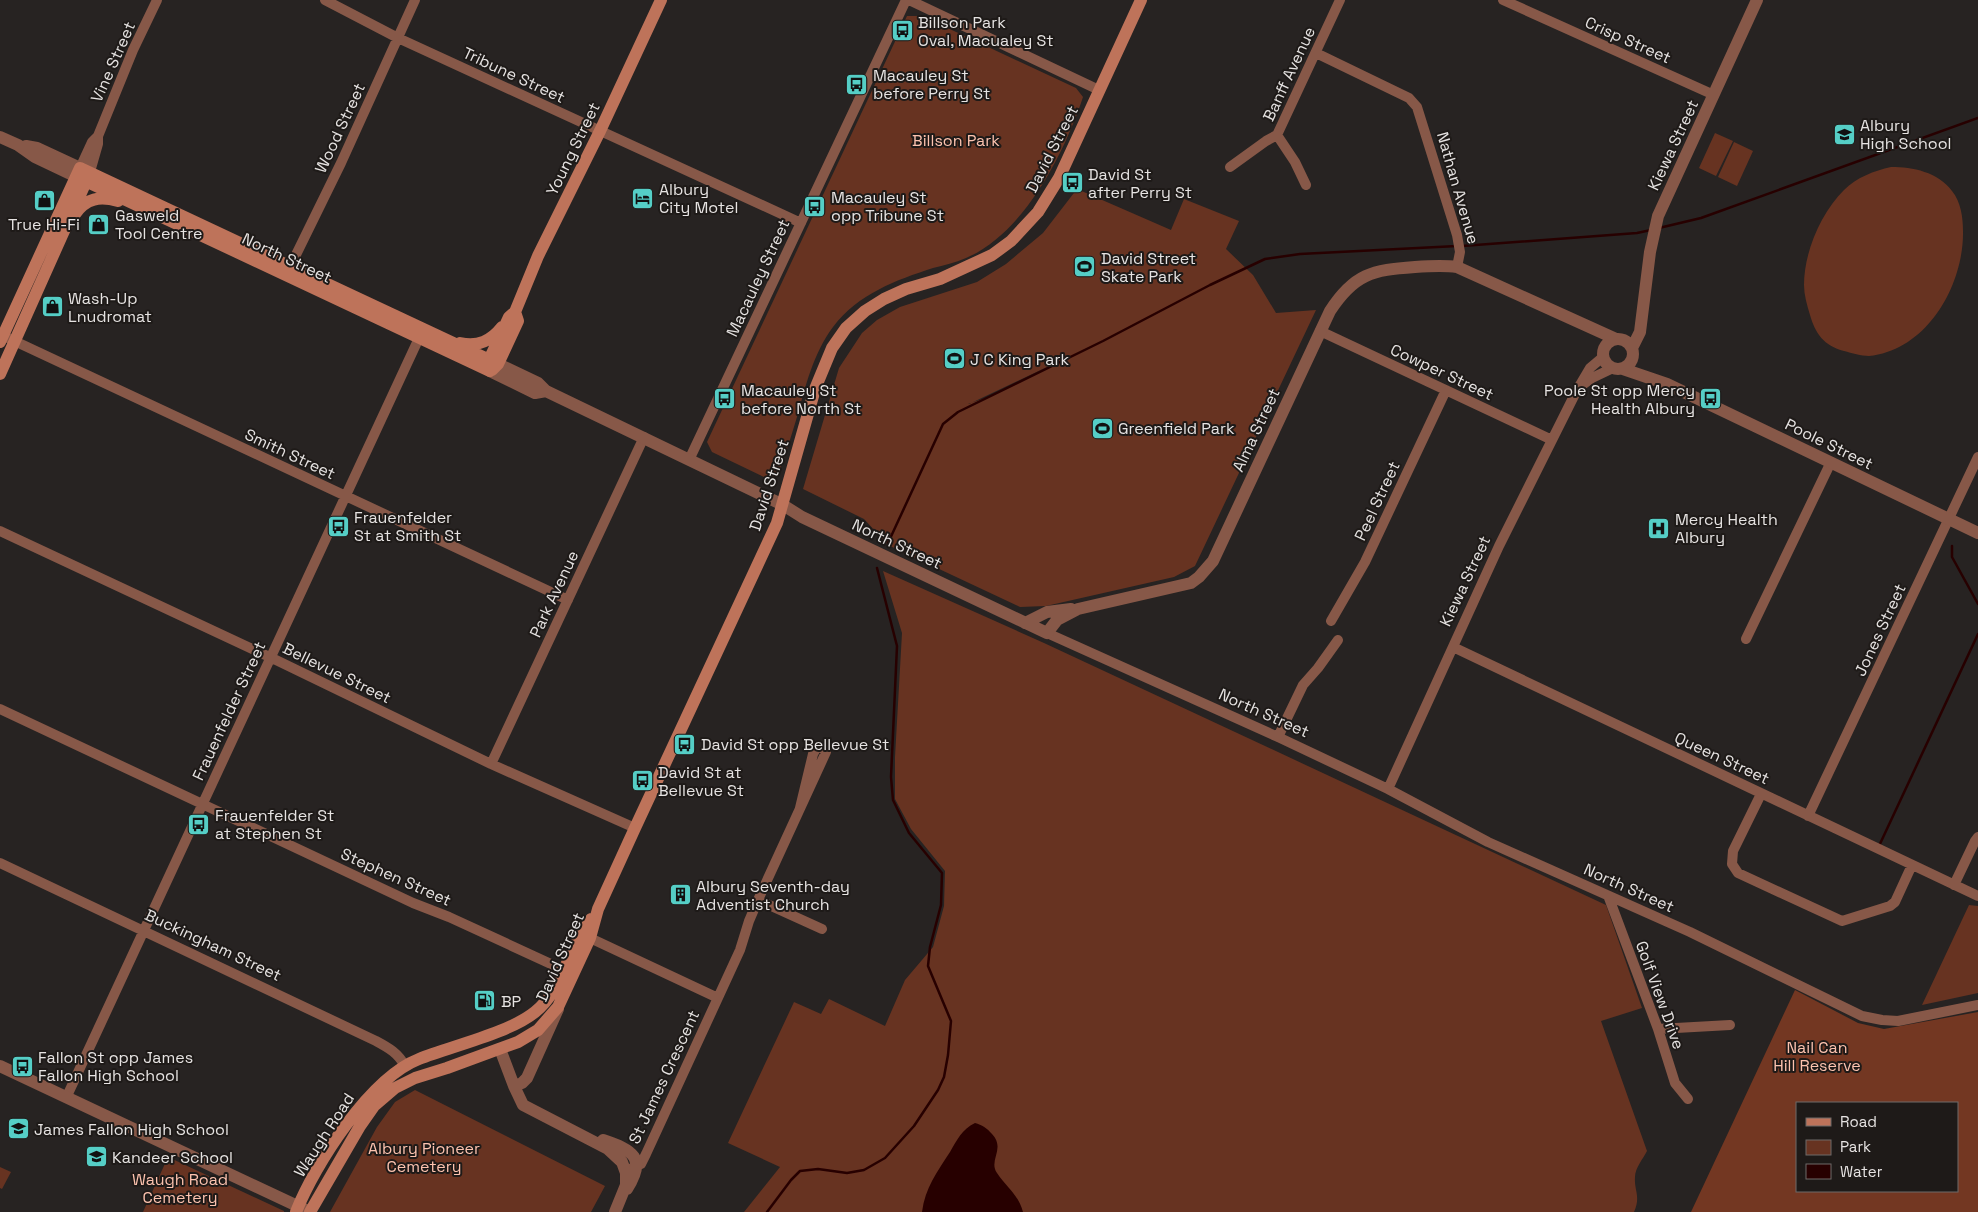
<svg xmlns="http://www.w3.org/2000/svg" width="1978" height="1212" viewBox="0 0 1978 1212" font-family="'Space Grotesk',sans-serif">
  <rect width="100%" height="100%" fill="#272322"/>
  <path fill="#673321" fill-rule="evenodd" d="M907 16H922L1076 88 1083 97C1064 154 1024 233 966 258 955 263 944 265 933 268 896 280 858 294 833 327 813 354 806 385 797 417 791 437 785 456 778 475L768 479 712 452 707 442Z
    M1715 133 1733 141 1716 176 1699 168Z
    M1734 142 1753 151 1737 186 1718 177Z
    M1891 167C1913 167 1938 172 1952 191 1961 202 1963 218 1963 231 1964 284 1928 350 1869 356 1861 356 1852 353 1844 351 1824 346 1815 333 1810 315 1807 305 1804 295 1804 285 1804 252 1821 213 1844 190 1857 177 1874 171 1891 167Z
    M1077 189 1171 230 1184 199 1239 221 1226 249 1253 275 1276 313 1316 310 1195 566 1174 577 1046 606 1020 607 888 545 864 519 803 489 839 368 862 333 877 320 900 307 977 282 1006 264 1043 233ZM1066 358 988 397 968 404H969Z
    M883 571 1044 643 1606 905 1642 1008 1601 1021 1647 1151C1643 1159 1635 1168 1635 1177 1634 1191 1641 1196 1634 1212H744L780 1167 728 1143 794 1002 821 1014 829 999 885 1026 905 980 933 947 944 906 945 871 911 829 895 799V757L902 633Z
    M1969 905 1978 906V993L1922 1005Z
    M415 1090 605 1186 591 1212H330L377 1127 395 1102Z
    M168 1157 284 1211V1212H143Z
    M0 1167 11 1172 2 1189 0 1188Z"/>
  <path fill="#733722" fill-rule="evenodd" d="M1795 990 1858 1023 1884 1029 1978 1012V1212H1691ZM1797 1103H1957V1191H1797Z"/>
  <path fill="#270000" d="M975 1123C982 1125 987 1128 992 1134 1006 1149 988 1160 997 1173 1007 1188 1018 1194 1023 1212H922C925 1188 937 1172 950 1152 957 1140 962 1129 975 1123Z"/>
  <g fill="none" stroke-linecap="round" stroke-linejoin="round">
    <path stroke="#270000" stroke-width="2.5" d="M1659 228 1701 218 1978 118
      M1462 246 1637 233 1651 230
      M888 543 943 424 958 412 1103 341 1210 285 1265 259 1300 254 1457 246
      M1952 546V557L1978 604
      M1879 846 1978 634
      M767 1212 791 1180 800 1171 818 1169 847 1173 864 1170 885 1158 914 1126 938 1090 944 1077 948 1055 951 1021 928 966 930 947 941 905 942 873 909 833 893 800 891 777 897 646 877 568"/>
    <path stroke="#875848" stroke-width="10" d="M325 0 398 38 801 223
      M909 0 1099 90
      M1503 0 1714 95
      M1316 53 1409 98 1417 107 1457 235 1460 252 1457 267
      M1230 167 1266 141 1277 135
      M80 168 92 142 98 136 133 50 157 0
      M90 172 98 144V137
      M1306 185 1295 162 1277 135 1340 0
      M290 267 341 163 415 0
      M1320 331 1552 440
      M8 338 568 600
      M1581 386 1592 378 1613 368
      M689 460 906 0
      M0 531 276 660 491 764 635 828
      M1331 621 1365 562 1446 390
      M1047 633 1278 737 1388 789 1488 842 1690 932 1862 1016 1882 1020 1898 1021 1978 1005
      M1746 639 1831 462
      M1453 647 1978 896
      M0 709 413 903 449 917 564 970
      M1278 737 1303 685 1318 668 1338 640
      M491 764 644 437
      M1388 789 1499 546 1577 390 1590 368 1603 357
      M1761 794 1733 851 1732 864 1738 873 1842 921 1890 906 1895 902 1912 865
      M1808 816 1978 457
      M0 863 376 1041C389 1048 398 1053 405 1066
      M1954 885 1975 841 1978 837
      M1609 898 1658 1029 1675 1083 1688 1099
      M758 900 822 929
      M590 938 718 998
      M1658 1029 1730 1025
      M67 1096 419 338
      M632 1168 641 1164 646 1154 740 950 749 921 758 900 826 752 822 748 817 747 813 754 800 808"/>
    <path stroke="#875848" stroke-width="12" d="M0 137 18 145 35 157 77 177
      M26 146 37 148 80 168
      M1603 354a15 15 0 1 1 30 0a15 15 0 1 1-30 0Z
      M1632 348 1640 332 1650 252 1658 216 1757 0
      M498 364 538 383 546 391 783 505 802 517 1047 633 1057 620 1078 609 1191 583 1199 577 1213 561 1330 311C1354 274 1372 270 1415 267 1429 266 1443 265 1457 267L1616 339
      M1623 369 1667 384 1978 533
      M490 371 535 393 546 391
      M1025 623 1047 612 1071 609
      M500 1049 514 1086 523 1105 608 1149 622 1162 626 1173V1185L615 1212
      M0 1066 308 1211
      M514 1086 522 1083 527 1078 558 1009
      M603 1140C633 1150 647 1158 627 1189"/>
    <path stroke="#be735a" stroke-width="12" d="M77 177 490 371
      M75 214C86 198 100 196 118 201
      M0 342 80 168 498 364
      M460 343C478 347 491 341 502 327
      M490 368 489 360 509 317 515 312 538 256 600 131 661 0
      M492 370 498 364 518 321 515 312
      M0 374 89 175
      M296 1212C315 1164 370 1078 419 1059 452 1046 509 1033 535 1012 558 994 565 963 579 938 582 932 587 926 591 919
      M310 1212 360 1126 374 1106 395 1088 415 1078 447 1068 518 1042 538 1030 558 1007 590 938 598 909 635 828 777 523 815 389 832 348 846 328 865 311 884 299 906 289 940 279 992 255 1011 241 1038 212 1059 178 1141 0"/>
  </g>
  <defs>
    <symbol id="bus-square" viewBox="-11 -11 22 22"><rect x="-9" y="-9" width="18" height="18" rx="4" fill="#55cec6" stroke="#1e1a18"/><path d="M-5-6H5V4H4V6H2V4H-2V6H-4V4H-5ZM-3.5-4V0h7V-4ZM-3.5 1.2v1.5H-2V1.2ZM2 1.2v1.5H3.5V1.2Z" fill="#111"/></symbol>
    <symbol id="school-square" viewBox="-11 -11 22 22"><rect x="-9" y="-9" width="18" height="18" rx="4" fill="#55cec6" stroke="#1e1a18"/><path d="M0-5L7-2L0 1L-7-2ZM-4 1L0 2.5L4 1V4Q0 6-4 4Z" fill="#111"/></symbol>
    <symbol id="hotel-square" viewBox="-11 -11 22 22"><rect x="-9" y="-9" width="18" height="18" rx="4" fill="#55cec6" stroke="#1e1a18"/><path d="M-6-4.5h1.5V1H6V5H4.5V3h-9V5H-6ZM-4 0a1.8 1.8 0 1 1 3.6 0ZM.5 0V-2.5h3Q6-2.5 6 0Z" fill="#111"/></symbol>
    <symbol id="shop-square" viewBox="-11 -11 22 22"><rect x="-9" y="-9" width="18" height="18" rx="4" fill="#55cec6" stroke="#1e1a18"/><path d="M-5-2.5h2.3a2.7 3.5 0 0 1 5.4 0H5L5.5 6h-11ZM-1.5-2.5h3a1.5 2.3 0 0 0-3 0Z" fill="#111"/></symbol>
    <symbol id="stadium-square" viewBox="-11 -11 22 22"><rect x="-9" y="-9" width="18" height="18" rx="4" fill="#55cec6" stroke="#1e1a18"/><path d="M0-5a6.5 5 0 1 0 0 10a6.5 5 0 1 0 0-10ZM-3.5-1.8h7v3.6h-7Z" fill="#111"/></symbol>
    <symbol id="hospital-square" viewBox="-11 -11 22 22"><rect x="-9" y="-9" width="18" height="18" rx="4" fill="#55cec6" stroke="#1e1a18"/><path d="M-5-5h3v3.5h4V-5h3V5h-3V1.5h-4V5h-3Z" fill="#111"/></symbol>
    <symbol id="building-square" viewBox="-11 -11 22 22"><rect x="-9" y="-9" width="18" height="18" rx="4" fill="#55cec6" stroke="#1e1a18"/><path d="M-4-6H4V6H1V3H-1V6H-4ZM-2.5-4.3h1.7v1.8h-1.7ZM.8-4.3h1.7v1.8H.8ZM-2.5-1h1.7V.8h-1.7ZM.8-1h1.7V.8H.8Z" fill="#111"/></symbol>
    <symbol id="fuel-square" viewBox="-11 -11 22 22"><rect x="-9" y="-9" width="18" height="18" rx="4" fill="#55cec6" stroke="#1e1a18"/><path d="M-5.5-6h7V0h2V4h1.3V-2.5L3-4.5l.8-.8L6-3V5H2.5V1h-1V6h-7ZM-4.2-4.7v3.2H.2V-4.7Z" fill="#111"/></symbol>
  </defs>
  <g fill-rule="evenodd">
    <use href="#bus-square" x="890" y="18" width="25" height="25"/>
    <use href="#bus-square" x="844" y="72" width="25" height="25"/>
    <use href="#school-square" x="1832" y="122" width="25" height="25"/>
    <use href="#bus-square" x="1060" y="170" width="25" height="25"/>
    <use href="#hotel-square" x="630" y="186" width="25" height="25"/>
    <use href="#shop-square" x="32" y="188" width="25" height="25"/>
    <use href="#bus-square" x="802" y="194" width="25" height="25"/>
    <use href="#shop-square" x="86" y="212" width="25" height="25"/>
    <use href="#stadium-square" x="1072" y="254" width="25" height="25"/>
    <use href="#shop-square" x="40" y="294" width="25" height="25"/>
    <use href="#stadium-square" x="942" y="346" width="25" height="25"/>
    <use href="#bus-square" x="712" y="386" width="25" height="25"/>
    <use href="#bus-square" x="1698" y="386" width="25" height="25"/>
    <use href="#stadium-square" x="1090" y="416" width="25" height="25"/>
    <use href="#bus-square" x="326" y="514" width="25" height="25"/>
    <use href="#hospital-square" x="1646" y="516" width="25" height="25"/>
    <use href="#bus-square" x="672" y="732" width="25" height="25"/>
    <use href="#bus-square" x="630" y="768" width="25" height="25"/>
    <use href="#bus-square" x="186" y="812" width="25" height="25"/>
    <use href="#building-square" x="668" y="882" width="25" height="25"/>
    <use href="#fuel-square" x="472" y="988" width="25" height="25"/>
    <use href="#bus-square" x="10" y="1054" width="25" height="25"/>
    <use href="#school-square" x="6" y="1116" width="25" height="25"/>
    <use href="#school-square" x="84" y="1144" width="25" height="25"/>
  </g>
  <g text-anchor="middle" dominant-baseline="central" stroke-width="4" stroke-linejoin="round" paint-order="stroke">
    <g font-size="16" fill="#e6e3e2" stroke="#1e1a18" text-anchor="start">
      <text x="918" y="22">Billson Park<tspan x="918" dy="18">Oval, Macualey St</tspan></text>
      <text x="873" y="75">Macauley St<tspan x="873" dy="18">before Perry St</tspan></text>
      <text x="1860" y="125">Albury<tspan x="1860" dy="18">High School</tspan></text>
      <text x="1088" y="174">David St<tspan x="1088" dy="18">after Perry St</tspan></text>
      <text x="659" y="189">Albury<tspan x="659" dy="18">City Motel</tspan></text>
      <text x="831" y="197">Macauley St<tspan x="831" dy="18">opp Tribune St</tspan></text>
      <text x="115" y="215">Gasweld<tspan x="115" dy="18">Tool Centre</tspan></text>
      <text x="44" y="224" text-anchor="middle">True Hi-Fi</text>
      <text x="1101" y="258">David Street<tspan x="1101" dy="18">Skate Park</tspan></text>
      <text x="68" y="298">Wash-Up<tspan x="68" dy="18">Lnudromat</tspan></text>
      <text x="970" y="359">J C King Park</text>
      <text x="741" y="390">Macauley St<tspan x="741" dy="18">before North St</tspan></text>
      <text x="1695" y="390" text-anchor="end">Poole St opp Mercy<tspan x="1695" dy="18">Health Albury</tspan></text>
      <text x="1118" y="428">Greenfield Park</text>
      <text x="354" y="517">Frauenfelder<tspan x="354" dy="18">St at Smith St</tspan></text>
      <text x="1675" y="519">Mercy Health<tspan x="1675" dy="18">Albury</tspan></text>
      <text x="701" y="744">David St opp Bellevue St</text>
      <text x="658" y="772">David St at<tspan x="658" dy="18">Bellevue St</tspan></text>
      <text x="215" y="815">Frauenfelder St<tspan x="215" dy="18">at Stephen St</tspan></text>
      <text x="696" y="886">Albury Seventh-day<tspan x="696" dy="18">Adventist Church</tspan></text>
      <text x="501" y="1001">BP</text>
      <text x="38" y="1057">Fallon St opp James<tspan x="38" dy="18">Fallon High School</tspan></text>
      <text x="34" y="1129">James Fallon High School</text>
      <text x="112" y="1157">Kandeer School</text>
    </g>
    <g font-size="16" fill="#e6e3e2" stroke="#1e1a18">
      <text transform="translate(1628 40) rotate(24)">Crisp Street</text>
      <text transform="translate(113 62) rotate(-66)">Vine Street</text>
      <text transform="translate(1289 74) rotate(-65)">Banff Avenue</text>
      <text transform="translate(514 75) rotate(25)">Tribune Street</text>
      <text transform="translate(340 128) rotate(-65)">Wood Street</text>
      <text transform="translate(1673 145) rotate(-65)">Kiewa Street</text>
      <text transform="translate(573 149) rotate(-64)">Young Street</text>
      <text transform="translate(1052 149) rotate(-63)">David Street</text>
      <text transform="translate(1458 188) rotate(74)">Nathan Avenue</text>
      <text transform="translate(287 258) rotate(25)">North Street</text>
      <text transform="translate(758 278) rotate(-65)">Macauley Street</text>
      <text transform="translate(1442 372) rotate(25)">Cowper Street</text>
      <text transform="translate(1256 430) rotate(-65)">Alma Street</text>
      <text transform="translate(1829 444) rotate(26)">Poole Street</text>
      <text transform="translate(290 454) rotate(25)">Smith Street</text>
      <text transform="translate(769 485) rotate(-72)">David Street</text>
      <text transform="translate(1377 501) rotate(-65)">Peel Street</text>
      <text transform="translate(897 544) rotate(25)">North Street</text>
      <text transform="translate(1465 581) rotate(-65)">Kiewa Street</text>
      <text transform="translate(554 594) rotate(-65)">Park Avenue</text>
      <text transform="translate(1880 630) rotate(-65)">Jones Street</text>
      <text transform="translate(337 673) rotate(26)">Bellevue Street</text>
      <text transform="translate(229 711) rotate(-65)">Frauenfelder Street</text>
      <text transform="translate(1264 713) rotate(24)">North Street</text>
      <text transform="translate(1722 758) rotate(25)">Queen Street</text>
      <text transform="translate(396 877) rotate(24)">Stephen Street</text>
      <text transform="translate(1629 888) rotate(24)">North Street</text>
      <text transform="translate(213 945) rotate(25)">Buckingham Street</text>
      <text transform="translate(560 957) rotate(-66)">David Street</text>
      <text transform="translate(1660 995) rotate(70)">Golf View Drive</text>
      <text transform="translate(664 1077) rotate(-65)">St James Crescent</text>
      <text transform="translate(324 1135) rotate(-57)">Waugh Road</text>
    </g>
    <g font-size="16" fill="#fdc3af" stroke="#1e1a18">
      <text x="956" y="140">Billson Park</text>
      <text x="1817" y="1047">Nail Can<tspan x="1817" dy="18">Hill Reserve</tspan></text>
      <text x="424" y="1148">Albury Pioneer<tspan x="424" dy="18">Cemetery</tspan></text>
      <text x="180" y="1179">Waugh Road<tspan x="180" dy="18">Cemetery</tspan></text>
    </g>
  </g>
  <rect x="1796" y="1102" width="162" height="90" fill="#1e1a18" stroke="#6e6a69"/>
  <rect x="1806" y="1118" width="25" height="8" fill="#be735a" stroke="#6e6a69"/>
  <text x="1840" y="1127" font-size="15" fill="#e6e3e2">Road</text>
  <rect x="1806" y="1140" width="25" height="15" fill="#673321" stroke="#6e6a69"/>
  <text x="1840" y="1152" font-size="15" fill="#e6e3e2">Park</text>
  <rect x="1806" y="1164" width="25" height="15" fill="#270000" stroke="#6e6a69"/>
  <text x="1840" y="1177" font-size="15" fill="#e6e3e2">Water</text>
</svg>
